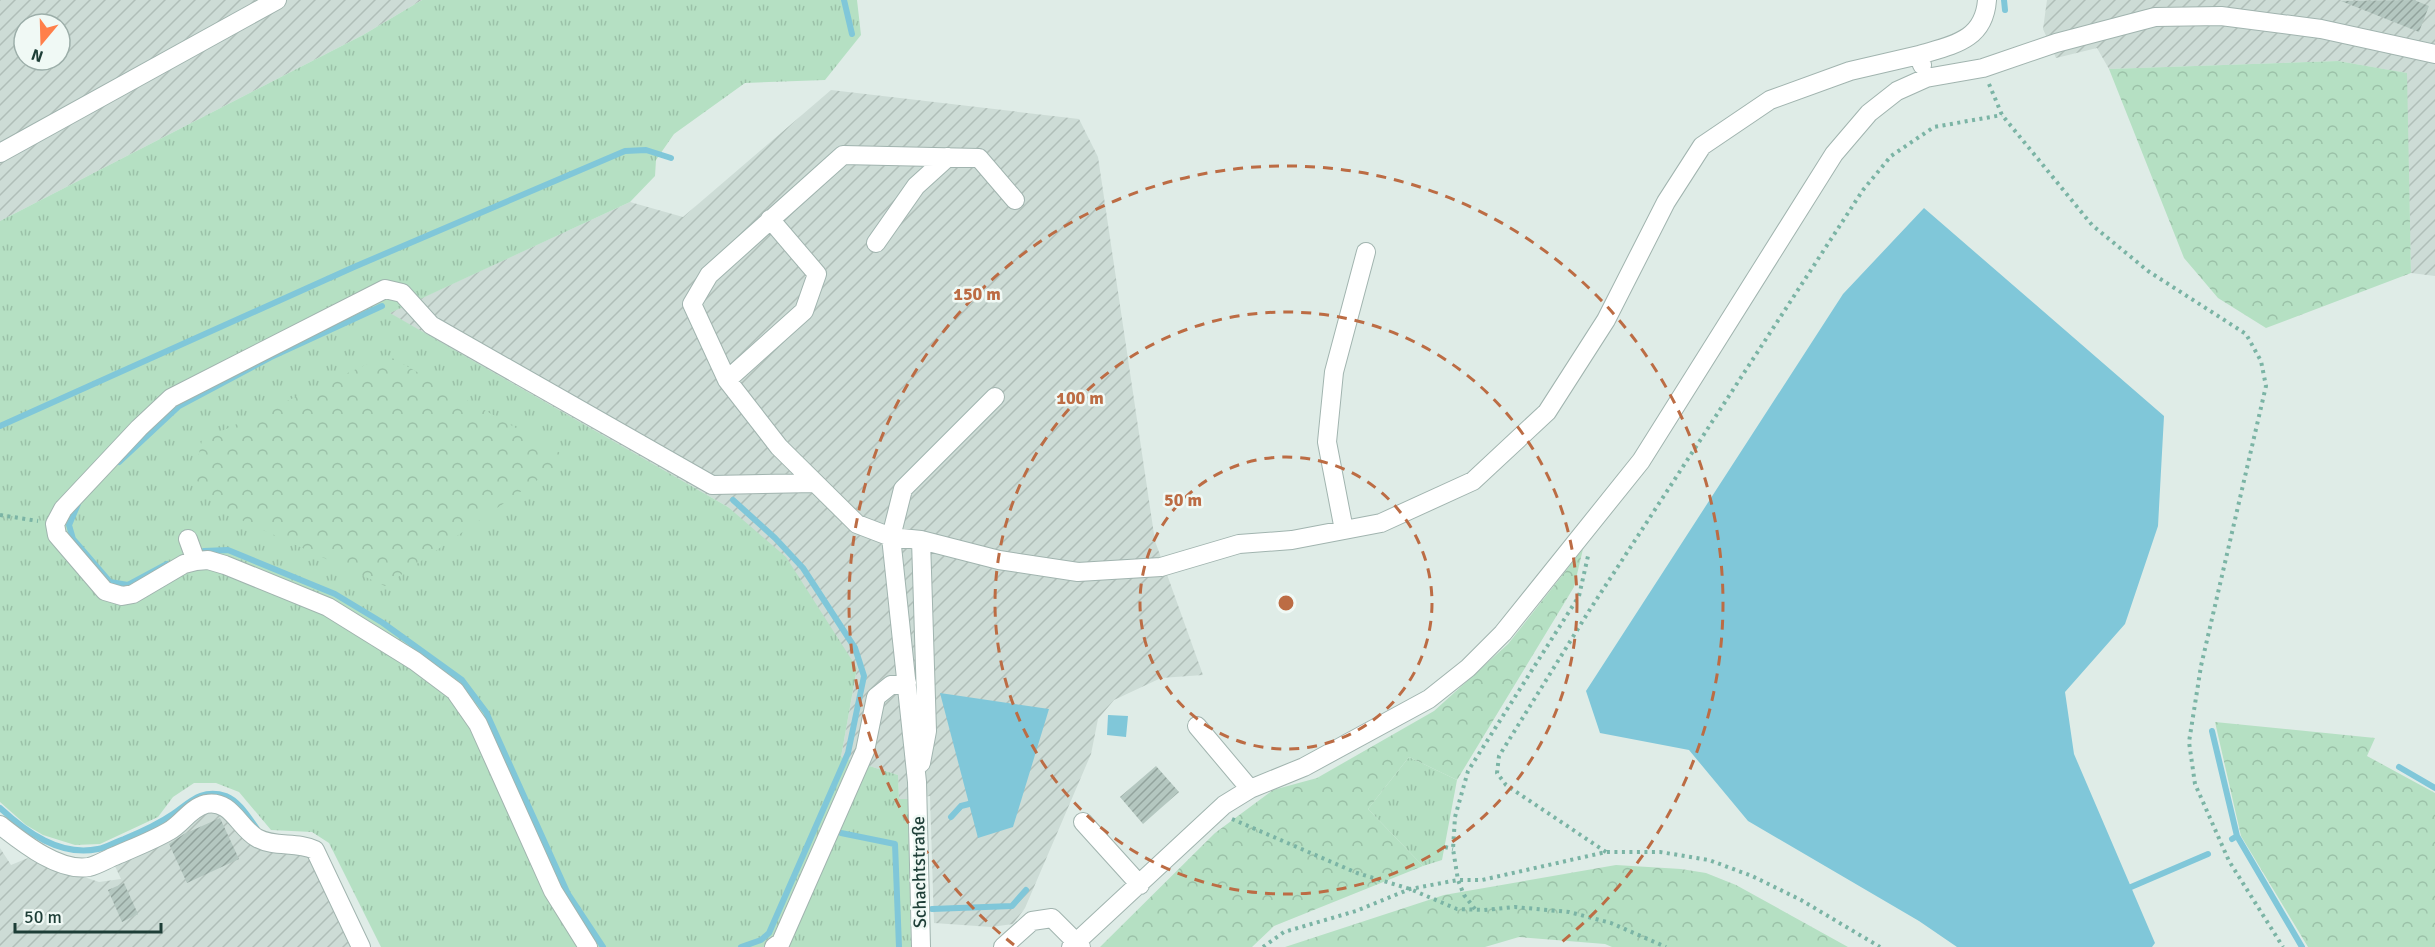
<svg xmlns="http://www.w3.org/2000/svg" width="2435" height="947" viewBox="0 0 2435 947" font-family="Signika,sans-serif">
  <defs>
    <pattern id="industrial-furrows" width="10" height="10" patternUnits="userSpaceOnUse" patternTransform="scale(1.5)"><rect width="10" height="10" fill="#cddcd6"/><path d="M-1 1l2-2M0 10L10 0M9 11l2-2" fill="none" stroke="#b0beb8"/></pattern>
    <pattern id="grass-tufts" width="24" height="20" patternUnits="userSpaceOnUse" patternTransform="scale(1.5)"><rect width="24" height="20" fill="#b5e0c3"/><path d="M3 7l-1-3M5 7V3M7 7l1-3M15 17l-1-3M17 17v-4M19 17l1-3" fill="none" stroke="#9bc1a8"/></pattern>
    <pattern id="forest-crowns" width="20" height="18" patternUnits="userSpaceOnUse" patternTransform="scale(1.5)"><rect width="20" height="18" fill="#b5e0c3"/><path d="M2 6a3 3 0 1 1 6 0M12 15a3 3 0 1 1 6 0" fill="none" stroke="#9bc1a8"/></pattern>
    <pattern id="building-hatch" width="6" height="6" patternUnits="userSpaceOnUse" patternTransform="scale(1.5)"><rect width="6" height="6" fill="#b4c7c0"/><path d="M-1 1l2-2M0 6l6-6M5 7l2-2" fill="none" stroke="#92a39d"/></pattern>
  </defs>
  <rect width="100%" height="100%" fill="#dfece7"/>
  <path fill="url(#industrial-furrows)" fill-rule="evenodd" d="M0 0H422L363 35 0 221ZM24 24H60V60H24Z
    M2047 0H2435V276L2411 273 2406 73 2338 61 2109 69 2097 48 2056 58 2043 29Z
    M831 90 1079 119 1098 157 1155 541 1203 675 1161 678 1114 700 1098 719 1091 754 1025 908 1013 924 991 927 934 923 930 796 899 800 898 775 841 757 857 668 728 507 389 313 630 202 683 217Z
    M211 811 310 853 355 947H0V848L11 865 28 858 99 882 121 879 114 864Z"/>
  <path fill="url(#grass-tufts)" d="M422 0H857L861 35 825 80 745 83 674 134 656 160 655 176 630 202 390 313 728 507 786 557 857 668 841 757 898 775 899 799H908L911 947H381L329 843 312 832 271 830 239 792 216 783H194L173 797 158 817 100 844 75 845 43 835 26 825 0 802V221L363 35Z
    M1409 757 1457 780 1442 860 1423 866 1368 809Z"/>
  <path fill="url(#forest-crowns)" d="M2338 61 2407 73 2411 273 2266 328 2218 298 2184 258 2109 69Z
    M387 355 569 458 385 586 235 517 209 496 197 481V462L202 440Z
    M1583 549 1574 587 1457 780 1409 757 1368 809 1423 866 1274 926 1252 947H1100L1215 833 1273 790 1317 778 1434 711 1508 644Z
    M2215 722 2375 738 2367 756 2435 793V947H2308L2241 836Z
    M1616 865 1681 869 1706 873 1736 885 1848 947H1612L1605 944 1519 937 1485 947H1285L1444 895Z"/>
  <path fill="#80c7d9" d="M1924 208 2164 416 2158 526 2125 624 2065 692 2074 754 2155 943 2152 947H1957L1919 921 1748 821 1689 750 1600 733 1586 691 1843 294Z
    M940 693 1049 709 1013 827 978 838Z
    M1108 715 1128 716 1126 737 1107 735Z"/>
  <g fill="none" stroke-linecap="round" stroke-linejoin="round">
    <path stroke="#80c7d9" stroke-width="6" d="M844 0 852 34
      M2004 0 2005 10
      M0 426 354 267 625 151 646 150 671 158
      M119 462 179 406 271 357 382 306
      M733 500 775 538 803 568 855 648 864 676 848 753 769 933 761 940 741 947
      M78 504 69 525 73 539 110 582 128 585 167 564
      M204 551 228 550 335 594 383 623 462 680 486 712 568 894 603 947
      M2212 731 2237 836
      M2399 767 2435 788
      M0 808C26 832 60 857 98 849 107 847 115 842 124 839 141 832 157 825 173 814 190 802 202 788 226 796 239 801 249 818 257 829
      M951 817 961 806 969 804
      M841 833 895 844 899 947
      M2232 839 2237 836 2302 947
      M2131 887 2208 854
      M932 909 1012 906 1026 890"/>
  </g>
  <path fill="url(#building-hatch)" d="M2414 0 2429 6 2419 32 2341 1Z
    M1156 766 1179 792 1143 824 1120 797Z
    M220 818 239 859 187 883 169 844 184 834Z
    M124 883 138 914 122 922 108 890Z"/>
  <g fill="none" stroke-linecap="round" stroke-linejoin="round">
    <defs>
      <path id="minor" d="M1922 65 1919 55C1952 45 1984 41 1987 0
        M0 153 277 0
        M876 243 916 186 948 157
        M727 380 804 311 817 274 770 219
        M995 397 903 489 891 537 921 540 999 560 1078 572 1161 567 1239 544 1292 540 1381 523 1473 481 1547 412 1606 320 1666 202 1702 146 1770 100 1850 71 1919 55
        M1344 530 1327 442 1334 372 1366 252
        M188 539 196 561
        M921 540 927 731 921 763
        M1197 726 1250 789
        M1083 822 1140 885
        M0 825C23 843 59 872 89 867 98 865 107 859 115 856 133 848 152 841 169 831 182 824 190 808 206 804 231 799 239 828 257 838 275 848 297 841 315 850L361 947
        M588 947 553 891 478 724 455 691 415 661 328 607 225 565 208 560 196 561 184 564 133 594 122 596 105 591 57 535 55 524 63 509 139 428 171 398 385 289 402 293 431 325 712 485 815 483
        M774 947 781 942 865 751 876 697 891 685 907 683
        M921 947 917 782 891 537 857 524 779 447 727 380 692 304 709 275 843 155 979 158 1015 200
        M1003 947 1032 921 1052 918 1081 947
        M1071 947 1224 805 1250 789 1304 767 1429 699 1468 668 1503 633 1641 461 1834 154 1869 113 1897 91 1926 78 1983 68 2056 43 2155 17 2221 16 2321 29 2435 54"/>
    </defs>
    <use href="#minor" stroke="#a1b4af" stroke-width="20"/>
    <path stroke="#7bb4a5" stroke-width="4" stroke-dasharray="3 4.5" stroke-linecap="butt" d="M1989 84 2002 115 2092 225 2148 271 2246 334 2261 361 2266 386 2201 666 2189 742 2195 784 2229 861 2283 947
      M0 515 38 521
      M1232 819 1357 873 1410 889 1457 909 1484 910 1515 907 1569 912 1611 923 1666 947
      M1445 847 1453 849
      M1606 852 1506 785 1497 773 1499 756 1589 611 1863 190 1891 156 1934 127 2002 115
      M1475 909 1464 895 1458 880 1453 849 1455 817 1468 771 1579 596 1588 556
      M1263 947 1284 932 1356 911 1410 889 1458 880H1482L1606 852H1660L1709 860 1752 876 1801 900 1880 947"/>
    <use href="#minor" stroke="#fff" stroke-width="18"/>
  </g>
  <g fill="none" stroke="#bc6c44" stroke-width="3" stroke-dasharray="10 8">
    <circle cx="1286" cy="603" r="146"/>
    <circle cx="1286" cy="603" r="291"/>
    <path d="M1014 945A437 437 0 1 1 1558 945"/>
  </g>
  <g text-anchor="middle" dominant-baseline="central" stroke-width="5" stroke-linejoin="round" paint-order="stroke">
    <g font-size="18" fill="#1e3e37" stroke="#f0f9f5">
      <text transform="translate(919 872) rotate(-91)">Schachtstraße</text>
    </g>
  </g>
  <circle cx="1286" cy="603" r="9" fill="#bc6c44" stroke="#f0f9f5" stroke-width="3"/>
  <g font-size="18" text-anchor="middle" font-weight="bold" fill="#bc6c44" stroke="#f0f9f5" stroke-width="5" stroke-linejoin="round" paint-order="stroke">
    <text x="977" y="300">150 m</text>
    <text x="1080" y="404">100 m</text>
    <text x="1183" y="506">50 m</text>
  </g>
  <g transform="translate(42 42) rotate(199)"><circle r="28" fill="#f0f9f5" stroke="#9caea9" stroke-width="1.5"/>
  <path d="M0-4.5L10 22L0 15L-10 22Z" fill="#ff7f4a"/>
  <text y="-9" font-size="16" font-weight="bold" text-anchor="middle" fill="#1e3e37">N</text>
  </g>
  <path d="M15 923v9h146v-9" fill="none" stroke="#1e3e37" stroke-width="3"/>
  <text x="24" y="923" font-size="18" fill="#1e3e37" stroke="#f0f9f5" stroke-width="4.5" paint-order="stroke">50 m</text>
</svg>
